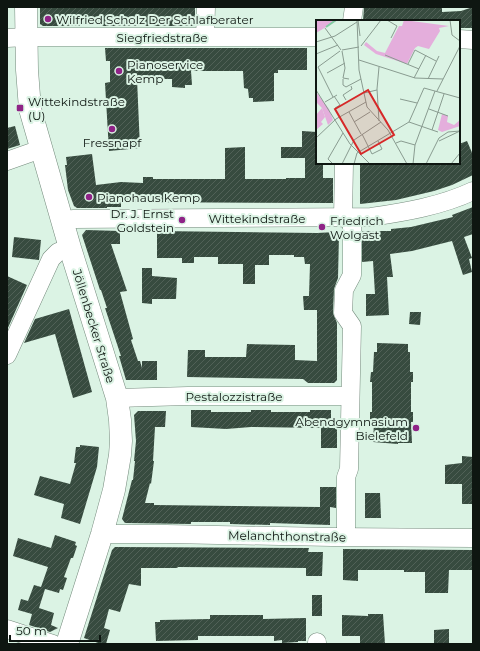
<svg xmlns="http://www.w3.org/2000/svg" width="480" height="651" viewBox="0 0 480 651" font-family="Montserrat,sans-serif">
  <defs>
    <pattern id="building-hatch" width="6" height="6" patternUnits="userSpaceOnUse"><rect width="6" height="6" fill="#374b3f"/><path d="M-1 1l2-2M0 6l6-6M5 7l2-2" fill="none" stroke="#516157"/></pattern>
  </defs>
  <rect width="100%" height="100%" fill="#dbf3e4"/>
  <path fill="url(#building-hatch)" d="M40 7H195V26H100V24H80V26H43L40 24Z
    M364 7H442V12L461 11 473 7V28H459V21H363Z
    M105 48H307V70H278V73H274V101L253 102V98H249L248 89 244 88 243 71H191L192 85H185V88L172 87V79H137L140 148 109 151 105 83 110 82V61H106Z
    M15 126 20 145 7 149V128Z
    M302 131 317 132V163H323V178H333V203L121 202V207H107V208H77L74 206 68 190 65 165H67L66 157 92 154 96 185 121 182 143 183V177H153V179H225V148L245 147V179H286V178H305V158H281V147H302Z
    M467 141 473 155V175L452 185 434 191 396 200 360 204V163H459V144Z
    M473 207V234L464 237 472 258 469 259 472 272 463 275 452 241 412 251 390 254 393 277H387L389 315 366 316V294H375L373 261 362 262V231H391V229L411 227 453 217 452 215Z
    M86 230 120 231V244H111L127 291 120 292 133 339 131 340 138 361H140L142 368V361H157V380H126L119 356H121L105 308H107L101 290H100L82 235Z
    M157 231 317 233 336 232 339 235 338 278 334 289 333 313 337 323V380L334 383H308L303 379 187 377 188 350H205V357H246L247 344 295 345V360L317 361V310H304L303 296H309L310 264H305L304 257H294V255H269V265H255V284H243V264H218V257H194V263H182V258H157Z
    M14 237 41 240 39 260 12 257Z
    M142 268H152V276L177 278 176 299H152V304L142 303Z
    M7 276 27 285 7 330Z
    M69 309 92 392 73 398 55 334 24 343 35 319Z
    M410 312H421L420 325 409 324Z
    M377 343 408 344V352H410V372H413V382H411V412H413V422H411L412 443H398V444L373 442 374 422H370V412H372V382H370L371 372H373L374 352H377Z
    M191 410H211V412H251V410H271V412H310V410H331V428H337V448H321V428L251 427 226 429 191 427Z
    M138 411H166L165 427H155L153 461H154L151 484 150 483 145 503H154V505L320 507V487H336V508L330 507V525L270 523V525L230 524V522H191V524L125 523 122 519 132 480H133L135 461H134L136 441 134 415Z
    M80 445 99 447 97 467 80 524 61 518 64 504 34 495 40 476 70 484 76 463H74L76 447H80Z
    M462 456 473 457V504H462V484H445V465L462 463Z
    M365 493H380L381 518H365Z
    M55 535 76 542 75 545 77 546 73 558H71L64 577 67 578 63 590 60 589 59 593 45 589 39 608 54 613 51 625 58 628 50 632 29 625 32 614 18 610 21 599 28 601 34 585 41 587 48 567 13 556 18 538 51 548Z
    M115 547 309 548 308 552H323L322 576H306V568L177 567 178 568H141V586L129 584 120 612 109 609 104 628 110 630 106 644H101L84 638 112 550Z
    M343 549 473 550V570H449L448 593H425V572H404V570H358V581L343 580Z
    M312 595H322V616H312Z
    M368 614H383L385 644H360V636H342V615L368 616Z
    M210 615H263V619L306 618V641H298V642L282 643V640L274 641V636H198V640L156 641 155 622H160V620L210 619Z
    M449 629V644H434V630Z"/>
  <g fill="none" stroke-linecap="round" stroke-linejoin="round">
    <defs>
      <path id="minor" d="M352 21 354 7
        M205 37 206 7
        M7 38 27 37H317
        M459 39 473 40
        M7 161 41 149
        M343 218 344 163
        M62 222 73 219 371 217C405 212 441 206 473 191
        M7 355 51 259 58 252 70 248
        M117 398 188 396H350
        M102 534H166L332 537 473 538
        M346 537V477L349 469 352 326 343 313 344 290 352 275V217
        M7 629 53 644
        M317 644V642"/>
      <path id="major" d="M26 7 27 70 30 109 70 248 117 398 120 420 121 441 120 455 114 490 102 534 67 644"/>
    </defs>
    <use href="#minor" stroke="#758b7d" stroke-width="19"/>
    <use href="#major" stroke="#758b7d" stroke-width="23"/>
    <use href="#minor" stroke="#fff" stroke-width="18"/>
    <use href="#major" stroke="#fff" stroke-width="22"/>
  </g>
  <g fill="#8f2387" stroke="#dbf3e4" stroke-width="1.5">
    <circle cx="48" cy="19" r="4"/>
    <circle cx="119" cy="71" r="4"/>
    <rect x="16" y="104" width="8" height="8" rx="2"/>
    <circle cx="112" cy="129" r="4"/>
    <circle cx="89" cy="197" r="4"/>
    <circle cx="182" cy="220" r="4"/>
    <circle cx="322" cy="227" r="4"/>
    <circle cx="416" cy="428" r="4"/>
  </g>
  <g text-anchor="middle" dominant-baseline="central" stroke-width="4" stroke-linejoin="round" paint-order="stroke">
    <g font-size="12" fill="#0e1611" stroke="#dbf3e4" text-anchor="start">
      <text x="56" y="19">Wilfried Scholz Der Schlafberater</text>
      <text x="127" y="64">Pianoservice<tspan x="127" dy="14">Kemp</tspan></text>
      <text x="28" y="101">Wittekindstraße<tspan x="28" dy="14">(U)</tspan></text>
      <text x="112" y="142" text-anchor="middle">Fressnapf</text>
      <text x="97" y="197">Pianohaus Kemp</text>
      <text x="174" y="213" text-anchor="end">Dr. J. Ernst<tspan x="174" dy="14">Goldstein</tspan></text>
      <text x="330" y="220">Friedrich<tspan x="330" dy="14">Wolgast</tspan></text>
      <text x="408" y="421" text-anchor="end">Abendgymnasium<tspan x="408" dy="14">Bielefeld</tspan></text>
    </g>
    <g font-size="12" fill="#0e1611" stroke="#dbf3e4">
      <text x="162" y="37">Siegfriedstraße</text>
      <text x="257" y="218">Wittekindstraße</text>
      <text transform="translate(94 326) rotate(73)">Jöllenbecker Straße</text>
      <text x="234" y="396">Pestalozzistraße</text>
      <text transform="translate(287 536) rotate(1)">Melanchthonstraße</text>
    </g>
  </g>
  <g transform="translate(316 20)">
    <rect width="144" height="144" fill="#dbf3e4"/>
    <path d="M0 0H22L0 13ZM88 0 133 6 123 8 124 11 113 29 102 26 99 28 91 44 60 34 48 25 50 22 61 31 69 33 83 6H86ZM0 72 13 89 17 100 12 105 6 88 1 83ZM126 94 132 96 131 102 138 105 144 100V106L126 112 122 110Z" fill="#e4aedc"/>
    <path d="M6 88 9 97 5 102 7 104 0 110V95Z" fill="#e4aedc"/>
    <path fill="none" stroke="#7fcca1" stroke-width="2" d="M10 7 20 0"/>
    <path fill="none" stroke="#899b90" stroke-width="1" d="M41 0 43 50 51 87 72 110 91 144M42 0 44 16M71 0 81 6 75 18M134 0 136 15 144 21M9 8 25 30M0 22 19 16 41 2M45 26 65 0M26 30 43 27M26 31 29 48 27 58 33 59M0 34 22 25M69 35 103 49M43 40 99 58 127 59M92 44 99 30 120 41M11 53 29 43M98 58 110 35M27 59V65L30 67 45 59M112 59 123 36M0 70 34 124 54 144M121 71 144 26M48 73 61 70M18 76 24 85 19 88M17 77 2 47 24 31M84 79 101 83M30 80 27 75 36 69 35 66M9 82 21 75M113 89 132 96M33 92 45 114M63 101 61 69 63 47M38 102 54 92M93 102 108 68 144 78M93 102 122 112M116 110 128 74M46 114 56 134 66 129 62 121M0 118 20 99 50 82M123 121 144 111M80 123 85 121 99 125M17 144 12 139 27 113M26 144 38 120 65 102M38 144 41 133 93 102M97 144 99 125 119 71M110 144 123 118 132 112 144 111M135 144 144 133"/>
    <path fill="#d62828" fill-opacity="0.15" stroke="#d62828" stroke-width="2" d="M52 70 78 115 45 134 19 89Z"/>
    <rect width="144" height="144" fill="none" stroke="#0e1611" stroke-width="2"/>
  </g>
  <rect width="480" height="651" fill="none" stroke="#0e1611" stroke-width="16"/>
  <path d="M10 635v6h90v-6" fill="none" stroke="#0e1611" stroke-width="2"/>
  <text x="16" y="635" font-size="12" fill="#0e1611" stroke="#dbf3e4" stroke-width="3" paint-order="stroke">50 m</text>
</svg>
